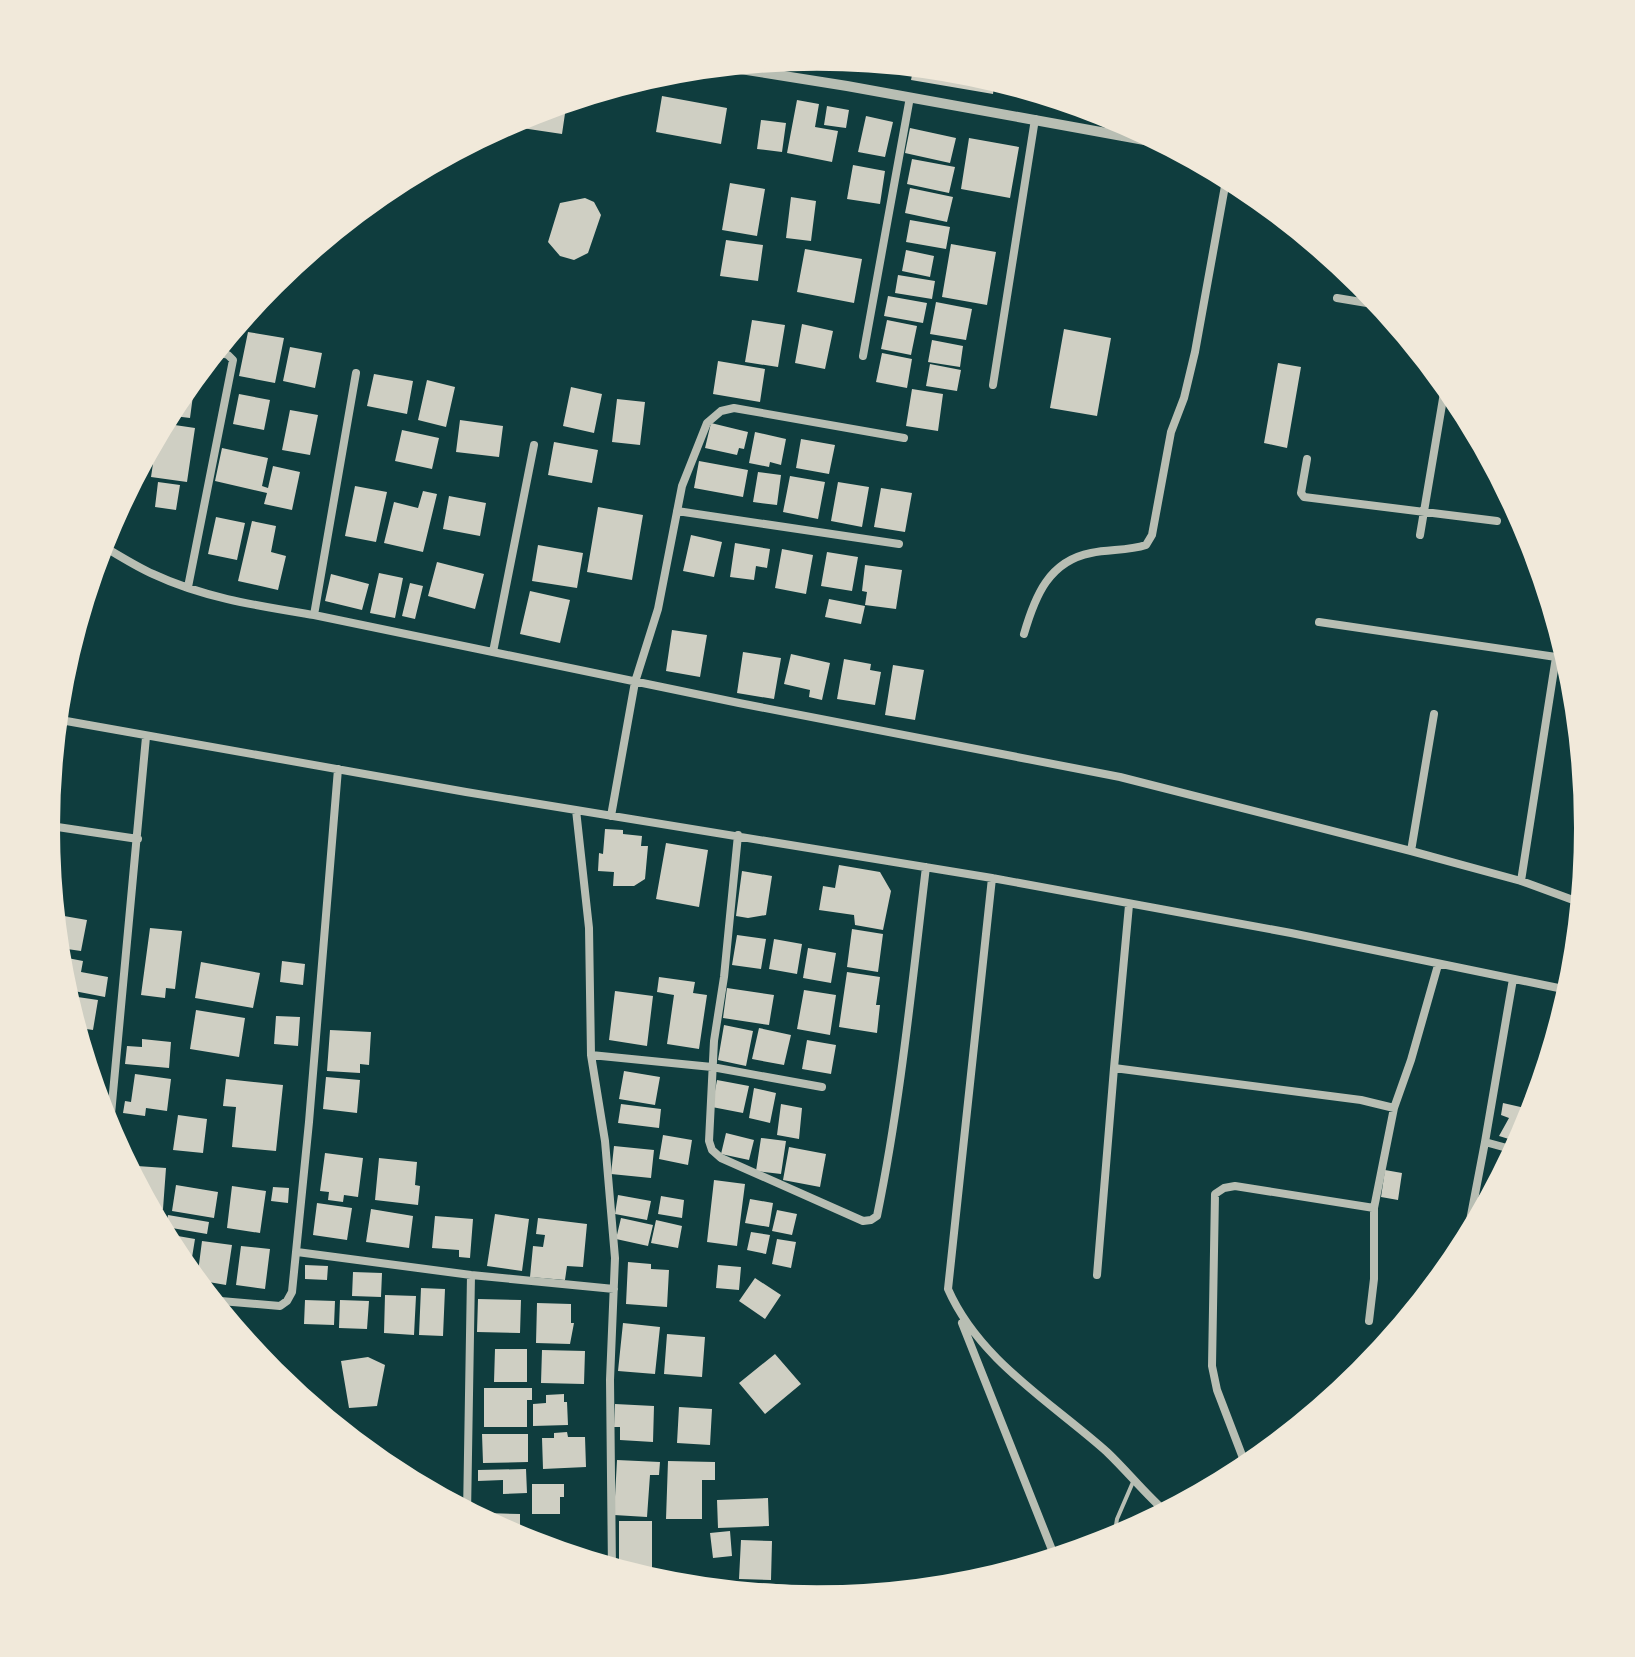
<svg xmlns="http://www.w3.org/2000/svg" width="1635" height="1657" viewBox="0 0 1635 1657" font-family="Signika,sans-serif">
  <rect width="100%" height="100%" fill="#0f3d3e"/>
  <path fill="#cfcfc3" d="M818 55 839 57 837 71 801 66 802 57Z
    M914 65 969 70 995 78 993 94 911 80Z
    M662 96 727 108 721 144 656 132Z
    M567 100 562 134 515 127 516 117 522 114Z
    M797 100 819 104 815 127 838 131 832 162 787 153Z
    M827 106 849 110 846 128 824 125Z
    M866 116 893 122 885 157 858 152Z
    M761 120 786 123 782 152 757 149Z
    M910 128 956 138 950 163 905 153Z
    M969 138 1019 147 1010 198 961 189Z
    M912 159 955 167 949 193 907 184Z
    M853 165 885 171 880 204 847 199Z
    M730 183 765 189 757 236 722 230Z
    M910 188 953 197 947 222 905 213Z
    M791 197 816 201 811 241 786 238Z
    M585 198 594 202 601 215 588 253 574 260 560 256 548 242 560 203Z
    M910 220 950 227 946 249 906 242Z
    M726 240 763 245 758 281 720 276Z
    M951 244 996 252 987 305 942 297Z
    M805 249 862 259 854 303 797 292Z
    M906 250 934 256 930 277 902 271Z
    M898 275 935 281 932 299 895 293Z
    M888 296 927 303 923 323 884 316Z
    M936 302 972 309 966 340 930 334Z
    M752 320 785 325 778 367 745 362Z
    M887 320 917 326 911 355 881 349Z
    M802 324 833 331 825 369 795 363Z
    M1064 329 1111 338 1097 416 1050 408Z
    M248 332 284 338 275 383 239 376Z
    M932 340 963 346 960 367 928 362Z
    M290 347 322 353 315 388 283 381Z
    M882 353 912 359 907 388 876 382Z
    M718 361 765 369 760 402 713 394Z
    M1278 363 1301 367 1287 448 1264 443Z
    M930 364 961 370 957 391 926 386Z
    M196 373 190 418 166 415 175 398Z
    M374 374 413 381 407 414 367 406Z
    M427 380 455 387 446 427 418 420Z
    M571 387 602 394 594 433 563 426Z
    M912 389 943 394 938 431 906 426Z
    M239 394 270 400 264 430 233 424Z
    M617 399 645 402 640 445 612 442Z
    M290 410 318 415 310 455 282 450Z
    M460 420 503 426 499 457 456 452Z
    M161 423 195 428 187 482 151 477 158 430Z
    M711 423 748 432 744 449 739 448 737 455 705 448Z
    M402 430 439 438 432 469 395 461Z
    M755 432 786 439 781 465 770 462 769 467 749 463Z
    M801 439 835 445 829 474 796 468Z
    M554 442 598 450 592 483 548 475Z
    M222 448 268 458 262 486 268 488 273 466 300 472 292 510 264 504 267 493 215 481Z
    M699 461 748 470 743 497 694 488Z
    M758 472 781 475 777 505 753 502Z
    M790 476 825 482 818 519 783 512Z
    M158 482 180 485 176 510 155 507Z
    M838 482 869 487 862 527 831 521Z
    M355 486 387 492 376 542 345 536Z
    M881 488 912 493 905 532 874 527Z
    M423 491 437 494 423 552 384 543 394 502 418 508Z
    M449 496 486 503 480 536 443 529Z
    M598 507 643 515 632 580 587 572Z
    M216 517 245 523 237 560 208 554Z
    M252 521 276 526 271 552 286 556 278 590 238 581Z
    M691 535 722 542 714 577 683 571Z
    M735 543 770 549 767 568 756 566 754 580 730 577Z
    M538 545 583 553 577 588 532 581Z
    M782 549 813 555 806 594 775 588Z
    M827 552 858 557 852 591 821 586Z
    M437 562 484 574 475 609 428 596Z
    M865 565 902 570 896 609 865 605 867 592 862 591Z
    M379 573 403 578 395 618 370 613Z
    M331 574 369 584 362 610 325 601Z
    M410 583 423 586 415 619 402 616Z
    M530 591 570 600 560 643 520 634Z
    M829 599 865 606 861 624 825 617Z
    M672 630 707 635 700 677 666 671Z
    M743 652 781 658 774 699 737 693Z
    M791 654 830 663 822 700 809 697 810 690 784 684Z
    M844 659 871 664 870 670 881 672 875 705 837 699Z
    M893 665 924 670 915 720 885 715Z
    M605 829 623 830V834L642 836 641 846H648L645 879 634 886H613L614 872 598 871 599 853 603 854Z
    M666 843 708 850 699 907 656 899Z
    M839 865 880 872 891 891 883 930 855 925 854 915 819 910 823 886 835 888Z
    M742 871 772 876 766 915 748 918 736 916Z
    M49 880 58 881 56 899 51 898Z
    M64 916 87 920 81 951 60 948Z
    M150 928 182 931 175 989 166 988 165 998 141 995Z
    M852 929 883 934 878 972 847 967Z
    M737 935 766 939 761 969 732 965Z
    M774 939 802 944 797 974 769 969Z
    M808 948 836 953 831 983 803 978Z
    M57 956 83 961 81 972 108 977 105 997 74 991 75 979 69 978 67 988 61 987Z
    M282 961 305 964 303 985 280 982Z
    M201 962 260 973 253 1008 195 998Z
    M847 972 880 977 876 1005H880L877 1033 839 1027Z
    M659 977 695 982 693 993 707 995 699 1049 667 1044 674 995 657 992Z
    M727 988 774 995 769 1025 723 1018Z
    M804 990 836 995 830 1035 797 1029Z
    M615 991 653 996 647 1046 609 1040Z
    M64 995 98 1000 93 1030 73 1027Z
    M196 1010 245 1018 239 1057 190 1049Z
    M276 1016 300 1017 298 1046 274 1044Z
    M724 1025 753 1031 746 1066 718 1060Z
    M759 1028 791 1035 784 1065 752 1059Z
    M330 1030 371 1032 369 1065 360 1064V1073L327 1071Z
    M142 1039 171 1042 169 1068 125 1064 127 1046 142 1047Z
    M807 1040 836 1045 831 1074 802 1069Z
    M624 1071 660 1077 655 1105 619 1099Z
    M135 1074 171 1079 167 1111 146 1108 145 1116 123 1113 125 1101 131 1102Z
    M326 1077 360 1080 357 1113 323 1109Z
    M226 1079 283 1085 276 1151 232 1147 236 1107 223 1106Z
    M717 1080 749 1086 743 1113 712 1107Z
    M754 1088 776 1093 770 1123 749 1118Z
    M1503 1103 1525 1108 1523 1115 1534 1117 1522 1143 1499 1136 1509 1118 1501 1115Z
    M621 1104 661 1109 659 1128 618 1123Z
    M781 1104 802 1108 799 1139 777 1135Z
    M178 1115 207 1119 203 1153 173 1150Z
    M726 1133 754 1140 749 1160 721 1154Z
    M663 1135 692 1140 688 1165 659 1159Z
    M761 1138 786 1141 781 1174 756 1171Z
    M614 1146 654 1150 651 1178 611 1174Z
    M789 1147 826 1154 820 1187 783 1180Z
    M325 1153 363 1158 358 1197 344 1195 343 1202 328 1200 329 1192 320 1191Z
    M379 1158 417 1162 415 1185 420 1186 418 1205 375 1200Z
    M137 1166 166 1168 163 1209 147 1208 136 1186Z
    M1385 1170 1402 1173 1398 1200 1381 1197Z
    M714 1180 745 1184 737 1246 707 1242Z
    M176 1185 218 1192 214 1218 172 1211Z
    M232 1186 266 1191 260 1233 227 1228Z
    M273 1187 289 1188 288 1203 271 1201Z
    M618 1195 651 1201 647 1220 615 1214Z
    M661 1196 684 1200 682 1218 658 1214Z
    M750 1199 773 1203 769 1227 745 1223Z
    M317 1203 352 1208 347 1240 313 1235Z
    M371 1209 413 1216 409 1248 366 1242Z
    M777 1210 797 1214 792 1235 772 1231Z
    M495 1214 529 1219 522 1271 487 1266Z
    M168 1215 209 1222 207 1234 166 1227Z
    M435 1216 473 1219 470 1258 459 1257V1250L432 1248Z
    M538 1218 587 1224 583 1267 567 1266 565 1280 530 1277 533 1246 543 1247 545 1235 536 1234Z
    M621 1218 653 1225 648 1246 616 1239Z
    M656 1220 682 1226 678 1248 651 1243Z
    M751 1232 770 1235 766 1254 747 1250Z
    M172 1235 195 1239 189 1276 170 1250Z
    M777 1239 796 1242 791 1268 772 1264Z
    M202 1241 232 1245 226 1285 197 1280Z
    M241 1246 270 1249 265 1289 236 1285Z
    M628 1262 651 1264V1269L669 1270 667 1307 626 1304Z
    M305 1265 328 1266 327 1280 305 1279Z
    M718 1265 741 1267 739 1290 716 1288Z
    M353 1272 382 1273 381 1297 352 1296Z
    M755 1278 781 1295 765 1319 739 1301Z
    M421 1288 445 1289 443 1336 419 1335Z
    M385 1295 416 1296 414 1335 384 1333Z
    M478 1299 521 1300 520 1333 477 1332Z
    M305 1300 335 1301 334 1325 304 1324Z
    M340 1300 369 1301 367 1329 339 1328Z
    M537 1303 571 1304V1323H574L570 1344 536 1343Z
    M623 1323 660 1327 655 1374 618 1371Z
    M667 1334 705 1337 702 1377 664 1374Z
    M495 1349H527V1382H494Z
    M542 1350 585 1351 584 1384 541 1383Z
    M775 1354 801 1384 765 1414 739 1383Z
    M368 1357 385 1365 377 1406 349 1408 341 1361Z
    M484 1388H532V1400H527V1427H484Z
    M564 1394V1402H567L568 1425 533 1426V1404L546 1403V1395Z
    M615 1404 654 1406 653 1442 620 1440V1427H614Z
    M679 1407 712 1409 710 1445 677 1443Z
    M567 1432 568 1437H585L586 1467 543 1469 542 1438H554V1433Z
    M482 1434H528V1462L483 1463Z
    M617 1460 660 1462 659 1475H650L647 1517 614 1515Z
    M668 1461 715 1462V1480H702V1519H666Z
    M526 1469 527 1493 503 1494V1480L478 1481V1470Z
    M532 1484H564V1497H560V1514H532Z
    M768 1498 769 1526 718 1528 717 1500Z
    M486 1513 520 1514V1542L486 1524Z
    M619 1521H652V1574L619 1573Z
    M730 1531 732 1556 713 1558 710 1533Z
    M741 1540 772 1541 771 1580 739 1579Z"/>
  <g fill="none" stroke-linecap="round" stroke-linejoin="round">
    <path stroke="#b8beb3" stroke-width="4" d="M1120 1539 1116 1525 1117 1519 1133 1482"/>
    <path stroke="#b8beb3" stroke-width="8" d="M1337 298 1385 306
      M863 356 910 97
      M993 385 1035 119
      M1307 459 1301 493 1304 497 1497 521
      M677 511 899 544
      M1420 535 1446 381
      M99 544C117 554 135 566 153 574 204 598 259 606 314 615L739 703 1120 777 1411 851 1521 881 1584 904
      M188 587 233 360 228 355 213 351
      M314 615 356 373
      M1319 622 1556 657 1521 881
      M1024 634C1035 596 1049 561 1091 553 1110 549 1128 551 1146 545L1152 535 1171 432 1184 398 1195 352 1227 175
      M493 652 534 445
      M1556 657 1571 660
      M55 719 466 792 992 878 1291 933 1573 991
      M576 810 589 928 591 1055 605 1141 615 1258 610 1380 612 1571
      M611 816 635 682 658 609 682 486 707 423 721 411 734 408 904 438
      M44 825 138 839
      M738 835 724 977 714 1041 709 1141 712 1150 721 1158 863 1221 871 1220 877 1216C901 1100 912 983 926 867
      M1411 851 1434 714
      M992 878 948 1289C979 1360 1051 1402 1107 1452 1128 1472 1146 1495 1168 1514
      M1129 905 1114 1068 1361 1100 1394 1108 1411 1060 1438 965
      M1513 979 1485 1142 1518 1151
      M591 1055 712 1067 822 1087
      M109 1136 146 737
      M297 1252 471 1275 614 1289
      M1464 1252 1485 1142
      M1097 1275 1114 1068
      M209 1300 280 1306 287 1301 292 1292 309 1122 338 769
      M1369 1321 1374 1279V1208
      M962 1323 1056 1560
      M1248 1471 1217 1390 1212 1366 1215 1194 1224 1188 1235 1186 1374 1208 1394 1108
      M467 1514 471 1275
      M670 1587H760L866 1594 870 1597"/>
    <path stroke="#b8beb3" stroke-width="10" d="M715 65 847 86 1172 145"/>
  </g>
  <path d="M0 0H1635V1657H0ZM58 828a759 759 0 1 1 1518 0a759 759 0 1 1-1518 0Z" fill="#f1e9da" fill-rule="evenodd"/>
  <path fill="none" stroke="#f1e9da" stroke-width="4" d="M58 828a759 759 0 1 1 1518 0a759 759 0 1 1-1518 0Z"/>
</svg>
